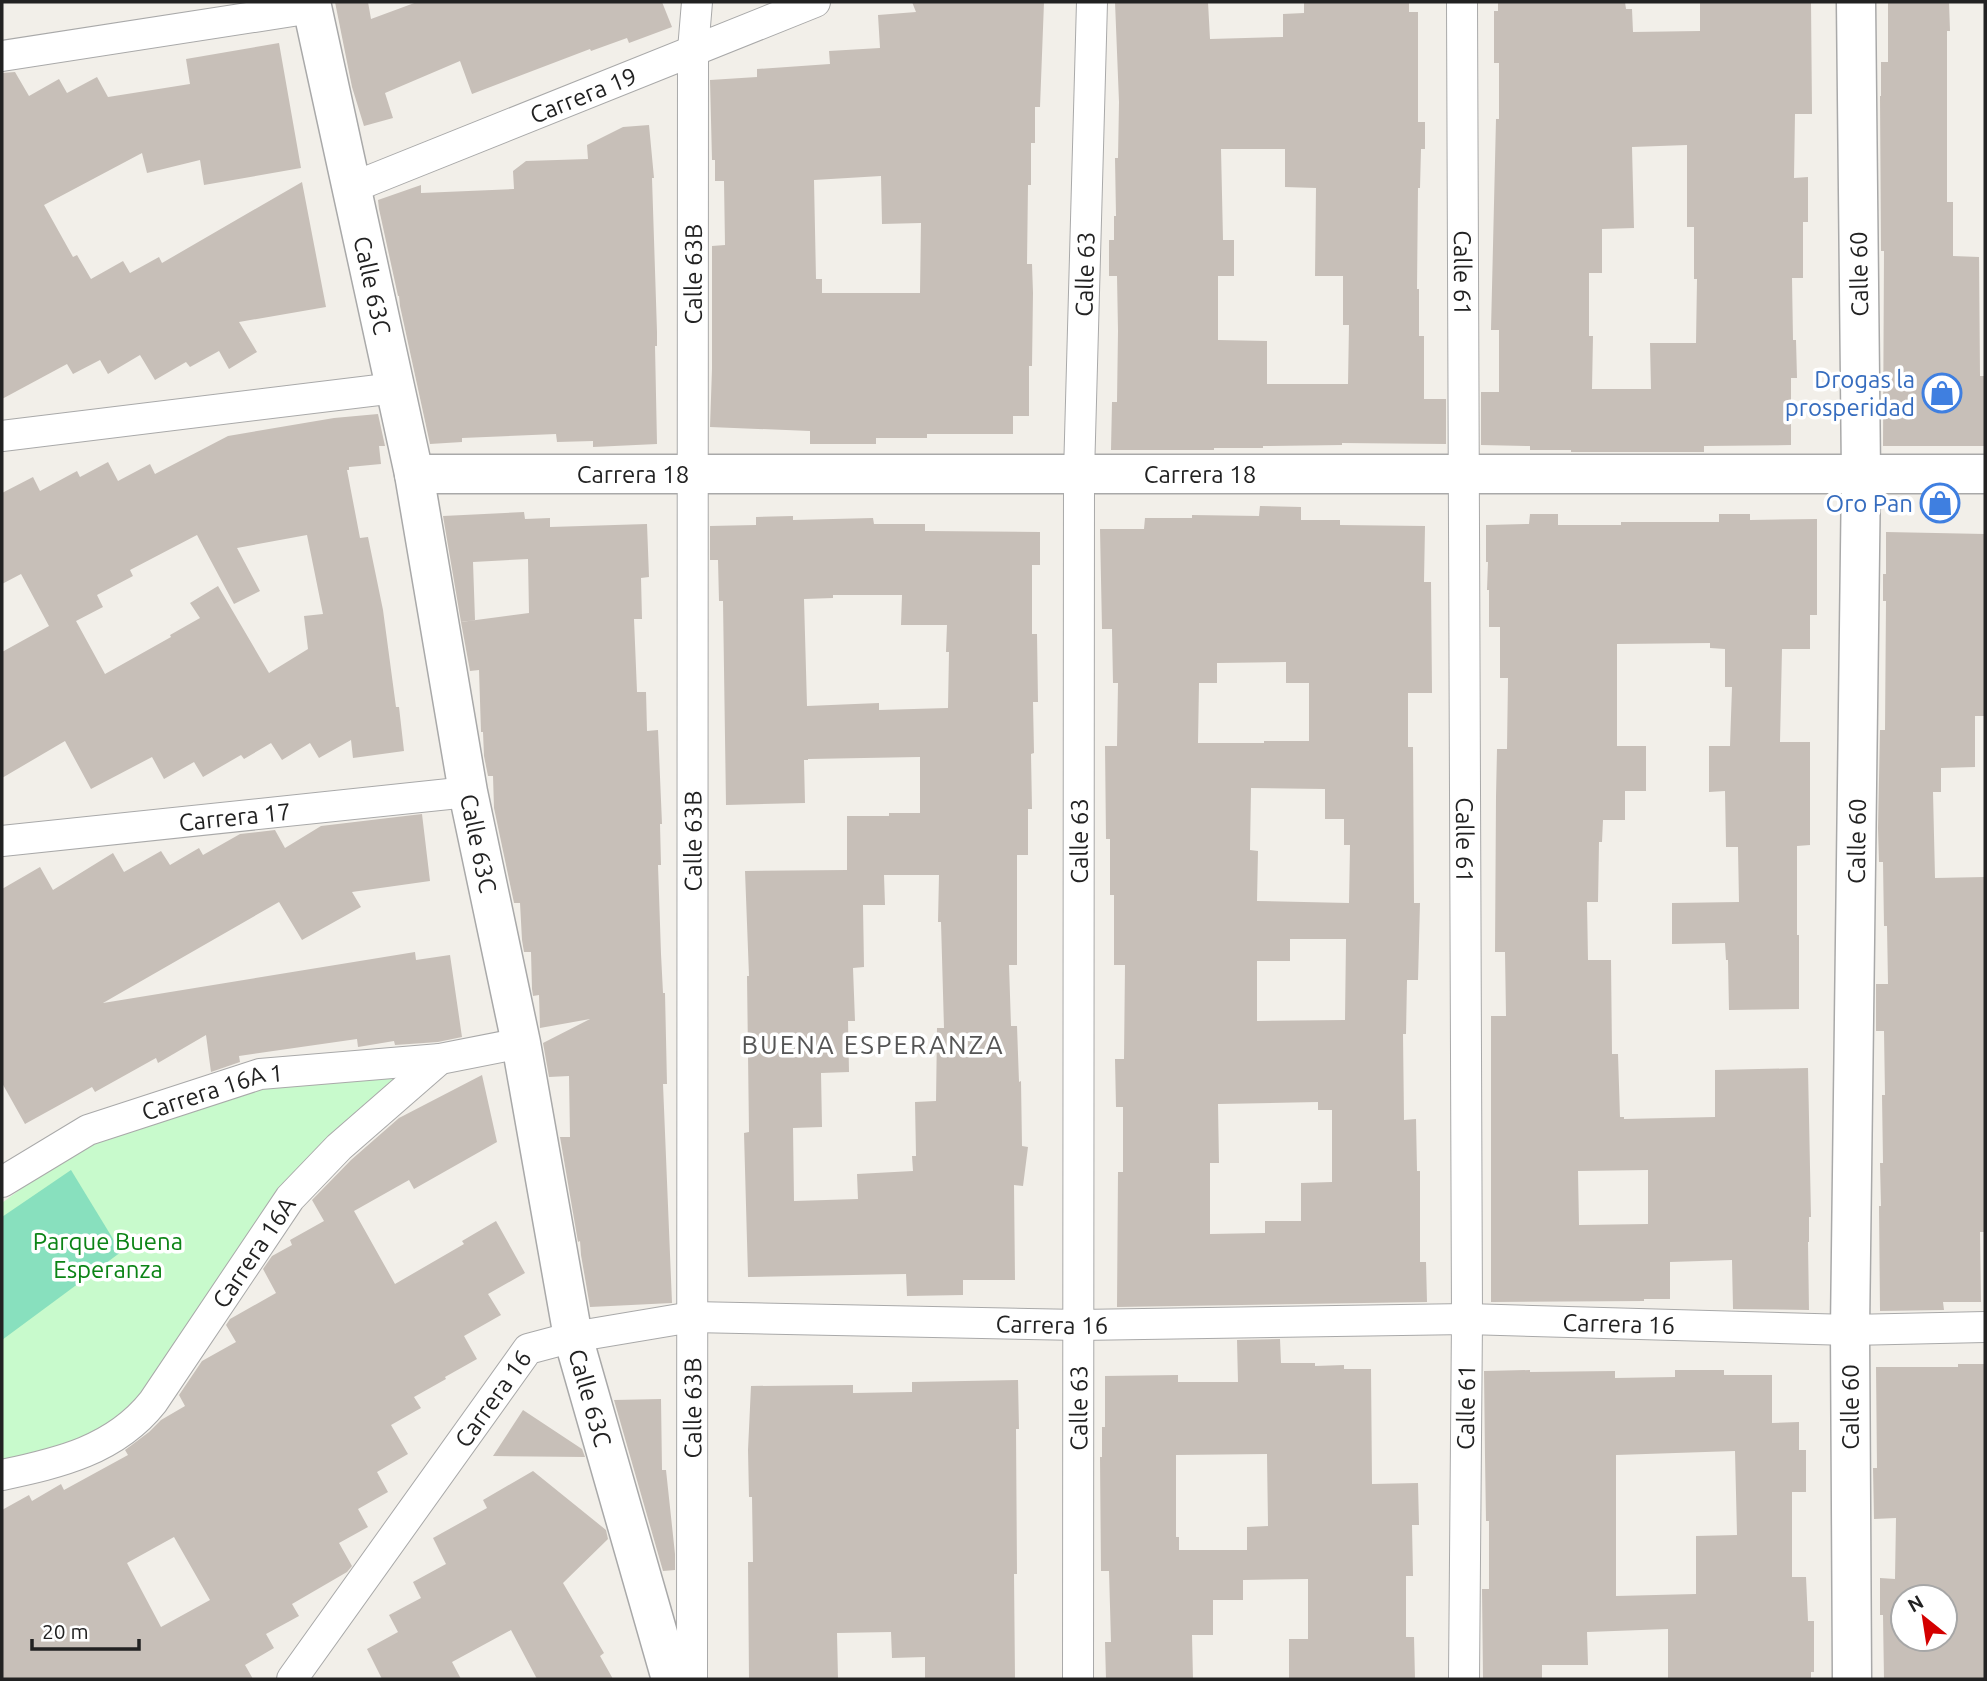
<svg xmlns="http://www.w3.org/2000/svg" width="1987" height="1681" viewBox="0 0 1987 1681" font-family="Ubuntu,sans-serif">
  <rect width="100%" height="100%" fill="#f2efe9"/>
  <path fill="#c8facc" d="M399 1076 254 1224 146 1390 106 1426 58 1449 2 1463V1203L71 1151 205 1095Z"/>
  <path fill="#88e0be" d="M71 1170 121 1252 2 1340V1217Z"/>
  <path fill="#c7bfb8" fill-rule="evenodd" d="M335 2H368L371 19 417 2H662L672 27 629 43 627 38 591 51 590 49 472 94 460 61 385 93 393 118 364 126 352 87Z
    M912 2H1044L1040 107H1035V143H1031V185H1028L1027 264H1032L1033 293 1032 366H1029V416H1013V434H927V438H876V444H810V431L710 427 712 369V246L725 245 724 181H715V160H712L710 80 757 77V69L830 64 829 51 880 48 878 15 916 12ZM881 176 882 224 921 223 920 293H822V279H816L814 180Z
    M1115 2H1208L1210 39 1283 37V14L1304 13V2H1409V12H1418V122H1425V149H1421L1420 188H1418L1417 289H1419V336H1424V399H1446V444L1342 443V445L1263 446V448H1214V450H1111L1112 402H1117L1118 331 1117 276H1109V240H1114V216H1116L1115 158H1118L1119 102ZM1221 149H1285V187L1316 188 1315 276H1343V325H1349L1348 384H1267V341L1218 340V276H1234V240H1223Z
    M1498 2H1625L1626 9H1632L1633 32 1700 31V2H1811L1812 114H1795L1794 178 1808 177V222H1803V278H1792L1793 340H1796L1797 378H1791V445L1704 446V452H1571V450H1530V446L1481 445V392H1499V330H1491L1496 119H1499V63H1494V11H1498ZM1687 145V227H1694V279H1697L1696 343H1650L1651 389H1592L1593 336H1589V273H1602V229L1634 228 1632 147Z
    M1888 2H1949L1950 31H1947V202H1953V256L1979 257 1980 376H1985V446H1883L1884 251H1881L1880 96H1881V62H1888Z
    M279 43 301 168 204 185 200 160 147 173 142 153 44 205 73 257 77 255 91 279 123 261 130 273 159 257 162 263 302 182 326 307 239 322 257 352 229 369 219 351 190 367 186 362 155 380 140 355 108 374 100 360 73 374 67 364 2 399V73L15 72 29 96 59 79 67 93 97 77 108 97 190 84 186 59Z
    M649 125 654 178H652L657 332V346H655L657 444 593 447V441L557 442 556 434 462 438V442L430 444 400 306 399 296H398L379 209 378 200 421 185V193L514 189 513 171 526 161 588 159 587 145 623 127Z
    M378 414 385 446H379L381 464 349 467V470H347L360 538 368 537 383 610 396 707H399L404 751 353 758 351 740 319 758 310 743 282 760 271 743 244 759 241 755 203 777 194 762 164 779 152 757 91 789 65 741 2 778V652L49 626 21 574 2 584V493L33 477 40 491 77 471 80 477 108 462 118 481 150 464 155 474 228 436 334 418ZM197 535 234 604 260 591 237 548 307 535 323 614 304 616 308 649 269 673 218 586 190 603 200 618 170 635 171 637 105 674 76 621 103 607 97 595 133 576 130 570Z
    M1260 506 1301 507V520H1340V525L1425 526 1424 582H1431L1432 693H1408V747H1413L1414 903H1420L1418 980H1407L1406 1034H1403L1404 1120 1416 1119 1417 1171H1420V1262H1426L1427 1302 1117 1307 1118 1172H1123V1107H1116L1115 1059H1124L1125 965H1114V895H1110V839H1106L1105 746H1117L1118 683H1113L1112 629H1102L1100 529H1144L1145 518H1192V515L1259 516ZM1286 662V683H1309V741H1264V743H1198L1199 683H1217V663ZM1251 788 1325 789V819H1344V845H1350L1349 903 1257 901 1258 851 1250 850ZM1290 939H1346L1345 1020 1257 1021V961H1290ZM1318 1102V1110H1332V1182L1301 1183V1221H1265V1233L1210 1234V1163H1219L1218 1104Z
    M524 512 525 519 550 518V527L647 524 649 577 641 578 642 619H634L637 692H646L647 731 658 730 662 824H660L661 865H658L661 954 663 993H665L667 1084H663L672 1303 590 1307 581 1255 580 1241 578 1242 560 1137H570L569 1076 549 1077 543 1043 590 1019 540 1028 539 995 533 996 532 989 531 952H524L522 940 520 903H514L494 808 493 776H488L484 756 483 732H481L479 670 470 671 461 622 529 613 528 559 473 562 475 620 461 622 443 516Z
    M1530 514H1558V525H1621V522H1719V514H1750V520L1817 519V615H1810V649H1782L1780 742H1810V845L1797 846V935H1799V1009L1729 1010 1728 960H1726L1725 943 1672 944V903L1739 902 1738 847H1726L1725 791 1709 792V746H1730L1732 687H1725V649L1710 648V643L1617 644V746H1646V791H1625V820H1603L1602 842H1599L1598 902H1587L1588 960H1611L1612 1054H1618L1620 1117H1624V1119L1715 1117V1070L1808 1068 1811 1217H1809V1242H1808L1809 1310 1733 1309 1732 1260 1670 1262V1299H1644V1301L1491 1302V1016H1506L1505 952H1495L1496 797 1497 749H1507L1508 678H1500V627H1489V590H1487L1488 562H1486V525L1529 524ZM1648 1170V1224L1579 1225 1578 1171Z
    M793 516V520L873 518 874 524H925V531L1040 532V565H1032V634H1037L1038 702H1033L1034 753 1031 754 1032 809H1028V855H1017V965H1009L1011 1026H1017L1019 1082 1021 1081 1022 1146 1028 1147 1023 1186 1014 1185 1015 1280H963V1295L907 1296 906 1274 748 1277 744 1133 749 1132 747 976H749L745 871 847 870V816H889V813H920V757L808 759V760H804L805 803 726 805 723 601H719L718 560H710V526L756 525V517ZM833 595H902L901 625H947L946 652H949L948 708 879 710V703L807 706 804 599 833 598ZM884 875H939L938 922H941L944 1028H937L936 1101 915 1102 916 1156H912L913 1171 857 1174 858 1199 794 1201 793 1128 822 1127 821 1073 849 1072 848 1021H855L853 968 864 967 863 905H885Z
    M1886 532 1985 534V716H1975V767L1941 768V792H1933L1935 878 1985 877V1232H1980L1981 1302H1943L1944 1310 1880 1311 1879 1206H1881L1880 1163H1883L1882 1095H1885L1884 1031H1876V984H1888L1887 926H1884L1883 862H1879L1878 828 1880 730H1885L1886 601H1883V574H1886Z
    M422 814 430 881 352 892 361 907 302 940 279 902 103 1003 415 952 416 960 450 955 462 1037 438 1042 395 1045 394 1041 358 1047 357 1039 239 1056 240 1062 211 1072 206 1035 158 1063 156 1058 95 1092 92 1087 25 1124 2 1083V889L40 867 53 890 113 853 124 872 161 851 170 865 199 848 203 855 240 834 275 830 285 848 321 826Z
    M482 1075 497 1142 414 1189 409 1180 354 1211 395 1284 464 1244 462 1241 496 1221 525 1273 488 1294 501 1315 464 1336 477 1359 445 1377 446 1379 414 1397 421 1408 391 1425 408 1454 377 1472 388 1492 358 1509 368 1527 339 1543 352 1566 347 1572 292 1604 299 1616 266 1634 274 1648 245 1665 253 1679H2V1510L29 1495 32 1501 61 1484 64 1490 128 1455 125 1450 149 1432 161 1420 185 1406 179 1395 202 1361 236 1342 226 1325 230 1319 276 1293 263 1269 272 1256 292 1245 290 1240 324 1221 312 1200 351 1160 399 1118ZM174 1537 210 1600 161 1627 127 1563Z
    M1280 1339 1281 1363H1315V1366L1344 1365V1369H1371L1372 1484 1418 1483 1419 1525H1412L1413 1576H1406V1637H1414L1415 1679H1289V1639H1308V1579L1243 1580V1600H1213V1635H1192L1193 1679H1106L1105 1642H1111L1109 1571H1101L1100 1457H1102V1427H1105V1376L1178 1375V1382H1238L1237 1340ZM1267 1454 1268 1526 1247 1527V1550H1179V1537H1176V1455Z
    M1958 1364H1985V1679H1884L1883 1615H1880V1578L1895 1579 1896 1518 1874 1519 1873 1468H1877L1876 1367H1958ZM1903 1597H1945V1639H1903Z
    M1530 1370V1372L1615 1371V1378L1675 1377V1370H1724V1375H1772V1423L1799 1422V1450H1806V1492H1792V1577H1806L1808 1621H1814V1672H1811V1679H1668V1629L1587 1632 1588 1665H1542V1679H1483L1482 1589H1489V1521H1486L1485 1457 1484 1371ZM1735 1451 1737 1535 1696 1536V1594L1616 1596V1455Z
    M1018 1380 1019 1429H1016L1017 1574H1014L1015 1679H925V1657L892 1658 891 1632 837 1633 838 1679H749L748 1562H753L752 1497H749L748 1450 751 1386 853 1385V1393L912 1392V1382Z
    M661 1399 662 1470H666L675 1554V1570L663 1571 614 1400Z
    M523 1410 582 1449 585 1457 493 1456Z
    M533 1471 606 1530 608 1539 563 1583 604 1653 600 1656 613 1679H537L511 1630 452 1662 461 1679H382L367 1649 398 1632 389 1615 421 1598 413 1582 446 1564 433 1538 487 1508 483 1500Z"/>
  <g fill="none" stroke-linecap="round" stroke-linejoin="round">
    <defs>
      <g id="minor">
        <path id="s1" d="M1462 2 1467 1319 1464 1679"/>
        <path d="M2 56 312 8"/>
        <path id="s2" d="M351 188 815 2"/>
        <path d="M2 436 395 388"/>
        <path id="s3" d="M2 841 468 792"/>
        <path id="s4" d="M2 1182 88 1130 260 1074 440 1059 521 1043"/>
        <path id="s5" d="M2 1475C59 1463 115 1450 153 1402L290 1198 339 1147 440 1059"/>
        <path id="s6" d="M292 1679 528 1349 573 1337 692 1317 1079 1325 1467 1319 1850 1330 1985 1327"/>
        <path id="s7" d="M692 1679 693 50 697 2"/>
        <path id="s8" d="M1078 1679 1079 474 1092 2"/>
      </g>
      <g id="tertiary">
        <path id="s9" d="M311 2 414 474 468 792 521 1043 573 1337 671 1679"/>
        <path id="s10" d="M414 474H1985"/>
        <path id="s11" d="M1852 1679 1850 1330 1861 474 1856 2"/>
      </g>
    </defs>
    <use href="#minor" stroke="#a9a9a9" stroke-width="32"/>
    <use href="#tertiary" stroke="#a9a9a9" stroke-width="41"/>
    <use href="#minor" stroke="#fff" stroke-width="30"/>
    <use href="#tertiary" stroke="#fff" stroke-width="38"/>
  </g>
  <defs>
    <symbol id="shop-ring" viewBox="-11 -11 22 22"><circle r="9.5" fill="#fff" stroke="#3f7fe0" stroke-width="1.5"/><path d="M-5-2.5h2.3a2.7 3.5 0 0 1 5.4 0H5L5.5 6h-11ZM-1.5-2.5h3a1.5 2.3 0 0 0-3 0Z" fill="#3f7fe0"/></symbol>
  </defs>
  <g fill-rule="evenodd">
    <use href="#shop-ring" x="1920" y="371" width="44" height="44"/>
    <use href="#shop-ring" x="1918" y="481" width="44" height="44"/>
  </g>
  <g text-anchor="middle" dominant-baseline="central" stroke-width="7" stroke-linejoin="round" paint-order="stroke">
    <g font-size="24" fill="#222" stroke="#fff">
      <text stroke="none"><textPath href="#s2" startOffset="250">Carrera 19</textPath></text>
      <text stroke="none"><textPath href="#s7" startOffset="1405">Calle 63B</textPath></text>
      <text stroke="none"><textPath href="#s8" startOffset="1405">Calle 63</textPath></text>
      <text stroke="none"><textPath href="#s1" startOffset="271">Calle 61</textPath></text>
      <text transform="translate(1859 274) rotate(-91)">Calle 60</text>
      <text stroke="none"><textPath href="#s9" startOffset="290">Calle 63C</textPath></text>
      <text stroke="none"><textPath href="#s10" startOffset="219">Carrera 18</textPath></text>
      <text stroke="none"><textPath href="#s10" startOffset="786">Carrera 18</textPath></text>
      <text stroke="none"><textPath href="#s3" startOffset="234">Carrera 17</textPath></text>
      <text stroke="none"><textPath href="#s7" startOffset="838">Calle 63B</textPath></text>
      <text stroke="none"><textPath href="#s8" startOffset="838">Calle 63</textPath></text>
      <text stroke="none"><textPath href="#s11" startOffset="838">Calle 60</textPath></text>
      <text stroke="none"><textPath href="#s1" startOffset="838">Calle 61</textPath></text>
      <text stroke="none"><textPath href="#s9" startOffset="858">Calle 63C</textPath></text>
      <text stroke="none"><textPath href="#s4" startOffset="231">Carrera 16A 1</textPath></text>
      <text stroke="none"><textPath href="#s5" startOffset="352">Carrera 16A</textPath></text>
      <text stroke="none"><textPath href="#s6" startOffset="933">Carrera 16</textPath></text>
      <text stroke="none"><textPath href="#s6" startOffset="1500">Carrera 16</textPath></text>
      <text stroke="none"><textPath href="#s9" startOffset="1424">Calle 63C</textPath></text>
      <text stroke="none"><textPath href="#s6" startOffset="345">Carrera 16</textPath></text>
      <text stroke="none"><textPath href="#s7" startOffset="271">Calle 63B</textPath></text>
      <text stroke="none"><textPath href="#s8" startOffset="271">Calle 63</textPath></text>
      <text transform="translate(1466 1407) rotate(-89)">Calle 61</text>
      <text transform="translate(1850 1407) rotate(-90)">Calle 60</text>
    </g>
    <g font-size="24" fill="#366cbe" stroke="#fff" text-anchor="end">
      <text x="1915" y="379">Drogas la<tspan x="1915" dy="28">prosperidad</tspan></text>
      <text x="1913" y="503">Oro Pan</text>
    </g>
    <g font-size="24" fill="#0c8416" stroke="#fff">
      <text x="108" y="1241">Parque Buena<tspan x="108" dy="28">Esperanza</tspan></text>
    </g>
    <g font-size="26" letter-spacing="2" fill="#555" stroke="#fff">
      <text x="873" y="1044">BUENA ESPERANZA</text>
    </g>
  </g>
  <rect width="1987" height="1681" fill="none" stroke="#222222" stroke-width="7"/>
  <g transform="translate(1924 1618) rotate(330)"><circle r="33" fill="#ffffff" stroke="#a7a7a7" stroke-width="2"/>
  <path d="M0-5L12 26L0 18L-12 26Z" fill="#d40000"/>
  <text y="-10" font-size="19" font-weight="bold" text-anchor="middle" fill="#222222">N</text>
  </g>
  <path d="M32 1639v10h107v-10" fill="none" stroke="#222222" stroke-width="3.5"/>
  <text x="42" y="1639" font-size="21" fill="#222222" stroke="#ffffff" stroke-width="5" paint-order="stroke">20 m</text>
</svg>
